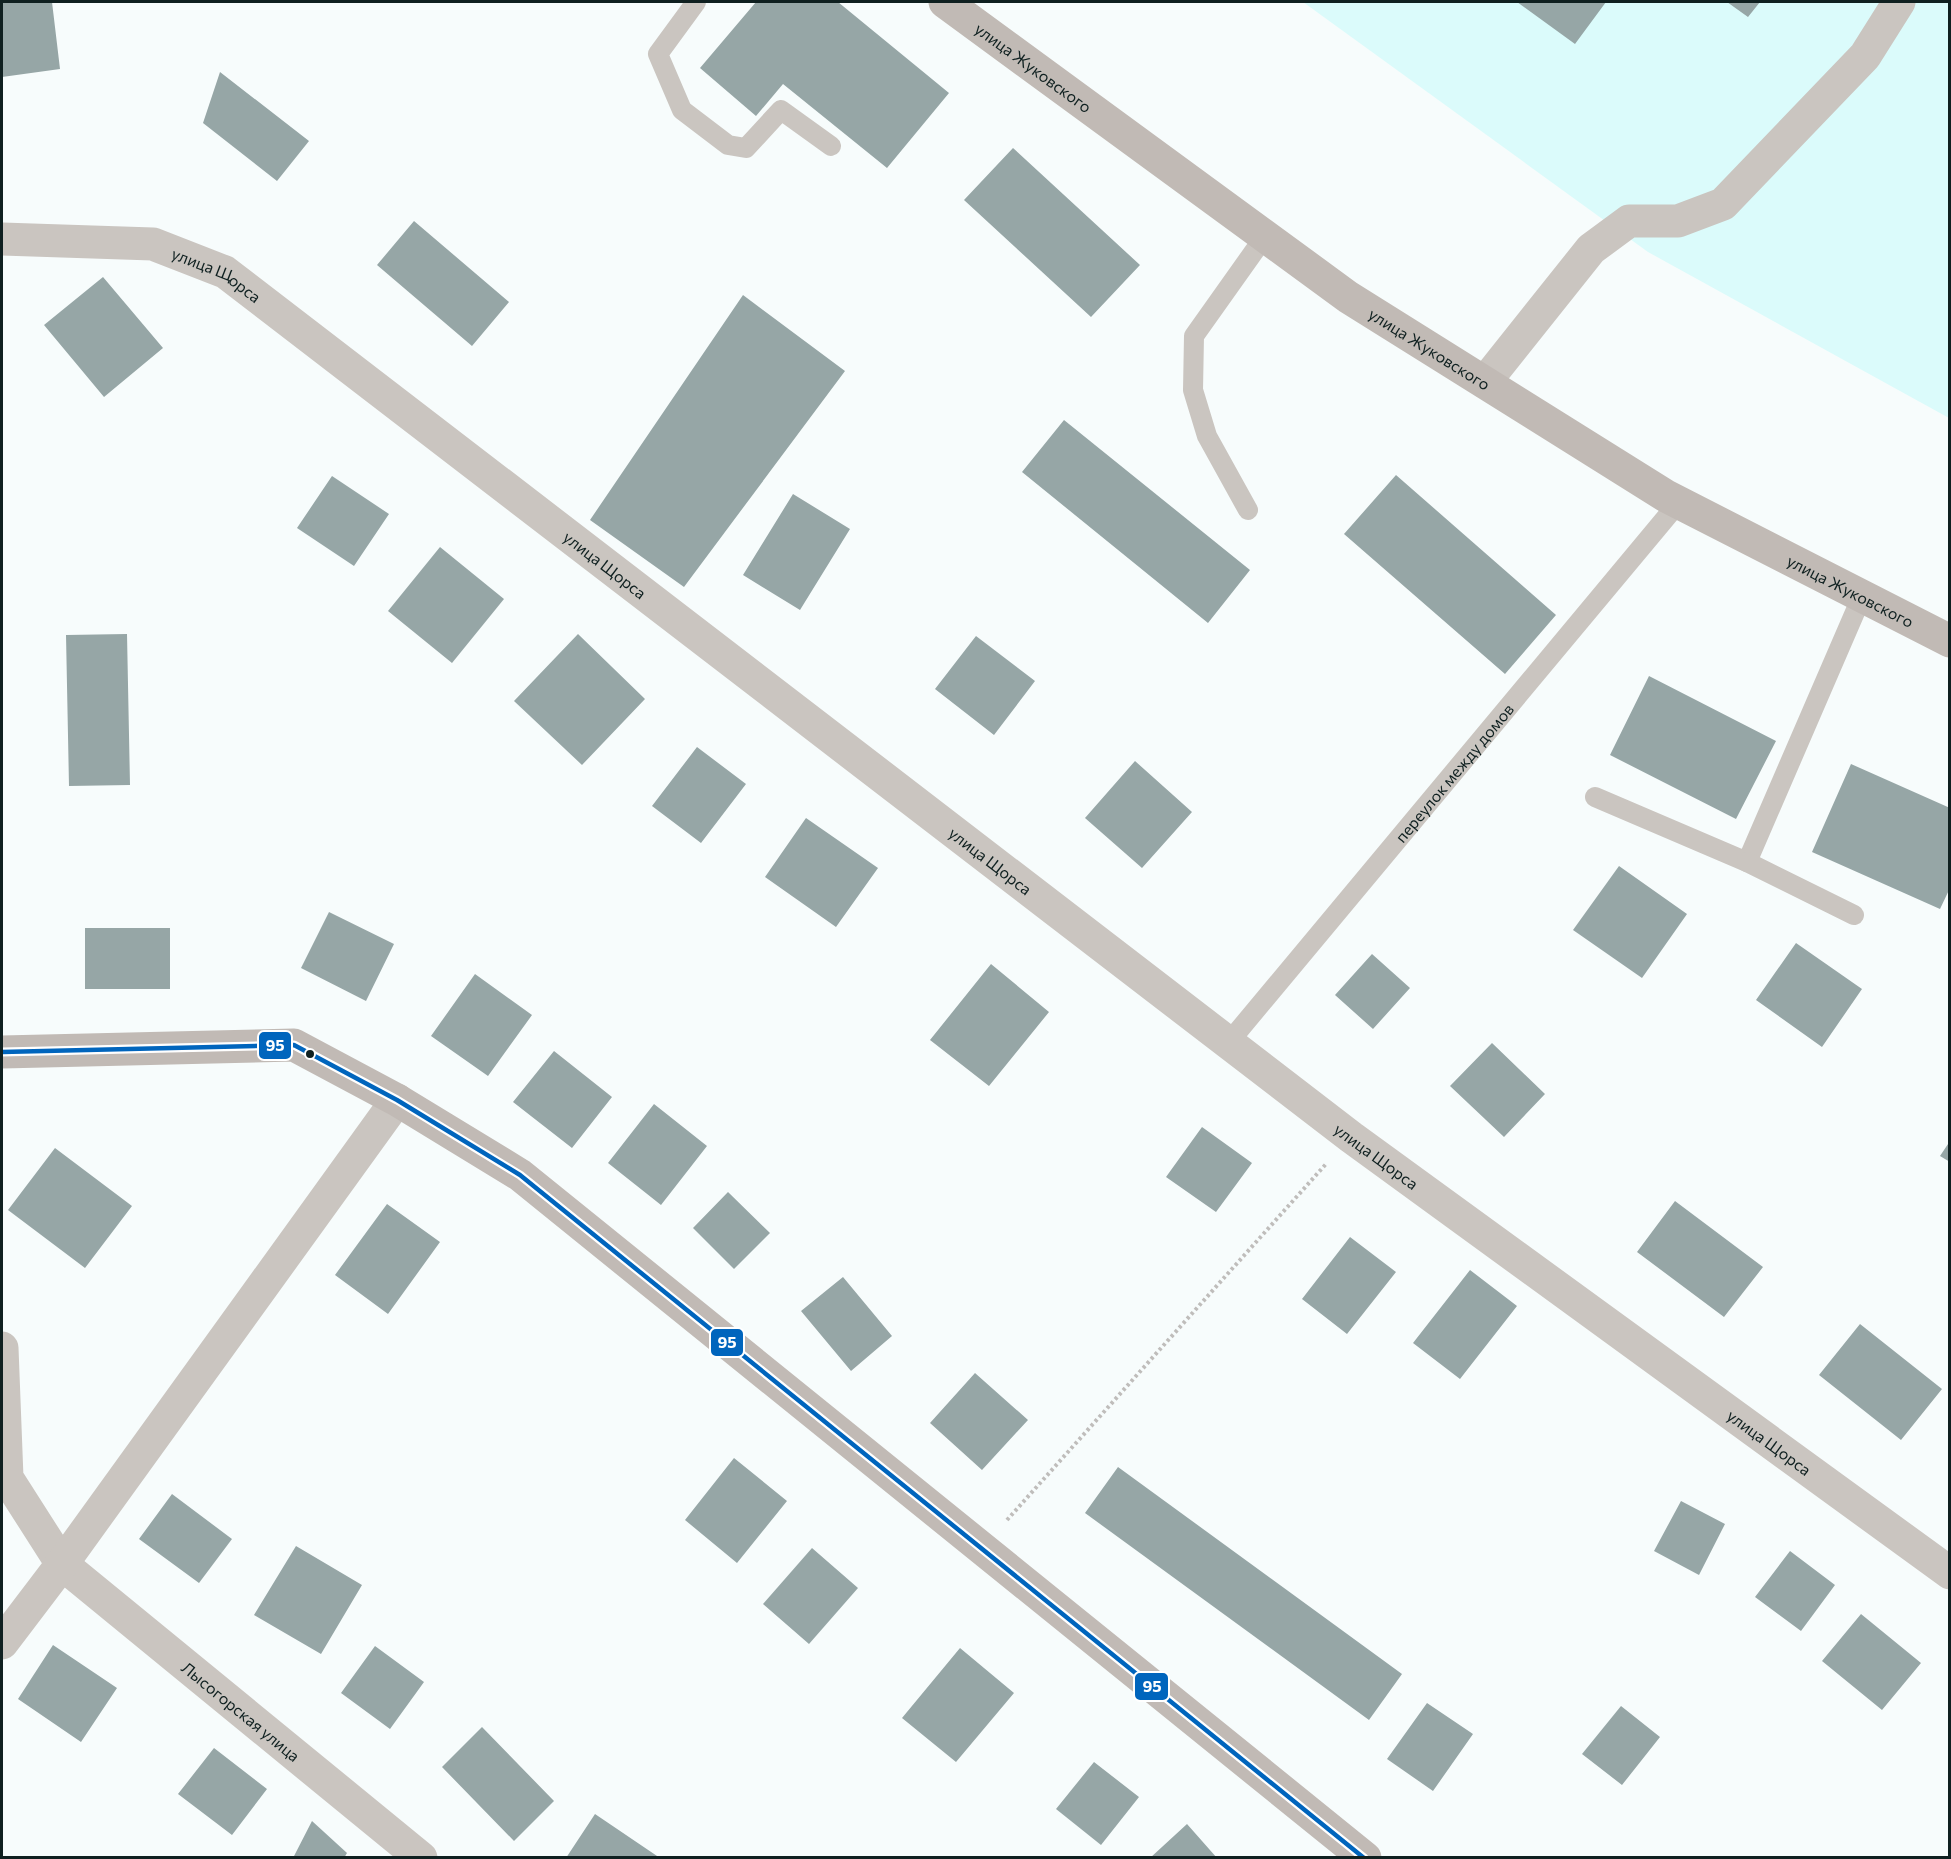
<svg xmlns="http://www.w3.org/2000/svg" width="1951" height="1859" viewBox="0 0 1951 1859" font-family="Commissioner,sans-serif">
  <rect width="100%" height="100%" fill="#f7fcfc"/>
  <path fill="#dbfbfb" d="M1303 2H1949V418L1648 252Z"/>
  <path fill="#96a6a6" d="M2 2H52L60 69 2 77Z
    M756 2H838L949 93 887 168 783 84 756 116 700 68Z
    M1517 2H1606L1575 44Z
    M1727 2H1760L1748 17Z
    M220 72 309 141 277 181 203 123Z
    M1013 148 1140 265 1091 317 964 200Z
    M414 221 509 302 472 346 377 265Z
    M103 277 163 348 104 397 44 325Z
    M743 295 845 371 684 587 590 520Z
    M1064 420 1250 570 1208 623 1022 472Z
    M1396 475 1556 615 1505 674 1344 534Z
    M332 476 389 514 354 566 297 528Z
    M793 494 850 529 800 610 743 575Z
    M440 547 504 599 452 663 388 611Z
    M127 634 130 785 69 786 66 635Z
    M578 634 645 699 582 765 514 701Z
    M976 636 1035 681 994 735 935 689Z
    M1649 676 1776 741 1736 819 1610 755Z
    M697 747 746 784 701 843 652 806Z
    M1135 761 1192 812 1142 868 1085 818Z
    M1851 764 1950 808V888L1940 909 1812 852Z
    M806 818 878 868 836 927 765 877Z
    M1619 866 1687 914 1642 978 1573 930Z
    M329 912 394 944 366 1001 301 968Z
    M85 928H170V989H85Z
    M1796 943 1862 989 1822 1047 1756 1000Z
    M1372 954 1410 988 1373 1029 1335 995Z
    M991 964 1049 1012 989 1086 930 1040Z
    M475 974 532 1015 488 1076 431 1036Z
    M1492 1043 1545 1094 1504 1137 1450 1086Z
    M554 1051 612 1097 572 1148 513 1102Z
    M654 1104 707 1146 661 1205 608 1163Z
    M1202 1127 1252 1163 1216 1212 1166 1177Z
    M1950 1141V1162L1940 1156Z
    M55 1148 132 1206 85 1268 8 1210Z
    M728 1192 770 1233 734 1269 693 1228Z
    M1675 1201 1763 1267 1724 1317 1637 1252Z
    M387 1204 440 1242 388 1314 335 1275Z
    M1350 1237 1396 1272 1347 1334 1302 1299Z
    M1470 1270 1517 1306 1460 1379 1413 1343Z
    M843 1277 892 1336 851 1371 801 1311Z
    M1860 1324 1942 1389 1901 1440 1819 1375Z
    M975 1373 1028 1420 982 1470 930 1423Z
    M734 1458 787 1501 737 1563 685 1520Z
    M1118 1467 1402 1674 1369 1720 1085 1513Z
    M172 1494 232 1539 199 1583 139 1539Z
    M1681 1501 1725 1524 1699 1575 1654 1551Z
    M296 1546 362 1585 321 1654 254 1615Z
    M812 1548 858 1588 809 1644 763 1604Z
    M1790 1551 1835 1585 1801 1631 1755 1597Z
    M1861 1614 1921 1663 1882 1710 1822 1661Z
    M53 1645 117 1688 81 1742 18 1699Z
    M375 1646 424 1682 390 1729 341 1693Z
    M960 1648 1014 1693 956 1762 902 1718Z
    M1427 1703 1473 1734 1433 1791 1387 1759Z
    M1621 1706 1660 1737 1622 1785 1582 1754Z
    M482 1727 554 1801 514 1841 442 1767Z
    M214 1748 267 1789 232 1835 178 1794Z
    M1094 1762 1139 1797 1101 1845 1056 1809Z
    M595 1814 660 1858H566Z
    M312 1821 347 1853 344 1858H293Z
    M1187 1824 1217 1858H1150Z"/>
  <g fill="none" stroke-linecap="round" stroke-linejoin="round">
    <path stroke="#bfbdbb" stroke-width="4" stroke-dasharray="3 3" stroke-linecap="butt" d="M1007 1520 1326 1164"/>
    <g stroke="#cac5c0" stroke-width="20">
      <path d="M696 2 658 54 682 110 728 145 746 148 781 110 831 146"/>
      <path d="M1248 510 1207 436 1193 390 1194 336 1265 236"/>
      <path d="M1595 797 1747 862 1862 596"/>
      <path d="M1747 862 1854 915"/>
      <path id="s1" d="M1229 1042 1679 502"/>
    </g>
    <g stroke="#cac5c0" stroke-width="33">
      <path id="s2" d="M2 239 153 244 225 272 1351 1137 1950 1573"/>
      <path d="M1485 382 1591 249 1629 221H1678L1723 204 1865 56 1899 2"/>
      <path id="s3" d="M2 1348 7 1478 62 1564 421 1858"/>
      <path d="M2 1643 62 1564 397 1100"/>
    </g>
    <g stroke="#c1bab5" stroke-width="33">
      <path id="s4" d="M945 2 1348 297 1666 496 1950 641"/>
      <path d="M2 1052 294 1045 397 1100 520 1175 1365 1858"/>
    </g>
    <defs>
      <path id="bus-1" d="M2 1052 294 1045 397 1100 520 1175 1364 1858"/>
    </defs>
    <use href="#bus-1" stroke="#fff" stroke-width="9"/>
    <use href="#bus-1" stroke="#0065bd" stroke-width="4.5"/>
  </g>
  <circle fill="#0f2020" stroke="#fff" stroke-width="2" cx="310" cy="1054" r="5"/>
  <g text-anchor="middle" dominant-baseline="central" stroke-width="5" stroke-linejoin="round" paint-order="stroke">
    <g font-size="16" fill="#0f2020" stroke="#fff">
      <text stroke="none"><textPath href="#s4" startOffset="110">улица Жуковского</textPath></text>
      <text stroke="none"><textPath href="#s2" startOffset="222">улица Щорса</textPath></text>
      <text stroke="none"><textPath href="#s4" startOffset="596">улица Жуковского</textPath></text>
      <text stroke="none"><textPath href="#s2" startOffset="708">улица Щорса</textPath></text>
      <text stroke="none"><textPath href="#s4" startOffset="1082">улица Жуковского</textPath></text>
      <text stroke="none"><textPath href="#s1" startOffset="351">переулок между домов</textPath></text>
      <text stroke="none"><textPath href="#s2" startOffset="1194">улица Щорса</textPath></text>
      <text stroke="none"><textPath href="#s2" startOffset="1680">улица Щорса</textPath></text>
      <text stroke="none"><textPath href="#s2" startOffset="2166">улица Щорса</textPath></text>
      <text stroke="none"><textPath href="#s3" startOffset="464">Лысогорская улица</textPath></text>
    </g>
  </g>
  <g stroke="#fff" stroke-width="2">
    <rect x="258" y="1031" width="34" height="29" rx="6" fill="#0065bd"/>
    <rect x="710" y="1328" width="34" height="29" rx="6" fill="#0065bd"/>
    <rect x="1134" y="1672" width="35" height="29" rx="6" fill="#0065bd"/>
  </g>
  <g font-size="16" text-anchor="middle" font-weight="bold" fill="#fff">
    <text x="275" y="1051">95</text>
    <text x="727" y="1348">95</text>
    <text x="1152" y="1692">95</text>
  </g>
  <rect width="1951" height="1859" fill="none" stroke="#0f2020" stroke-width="6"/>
</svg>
